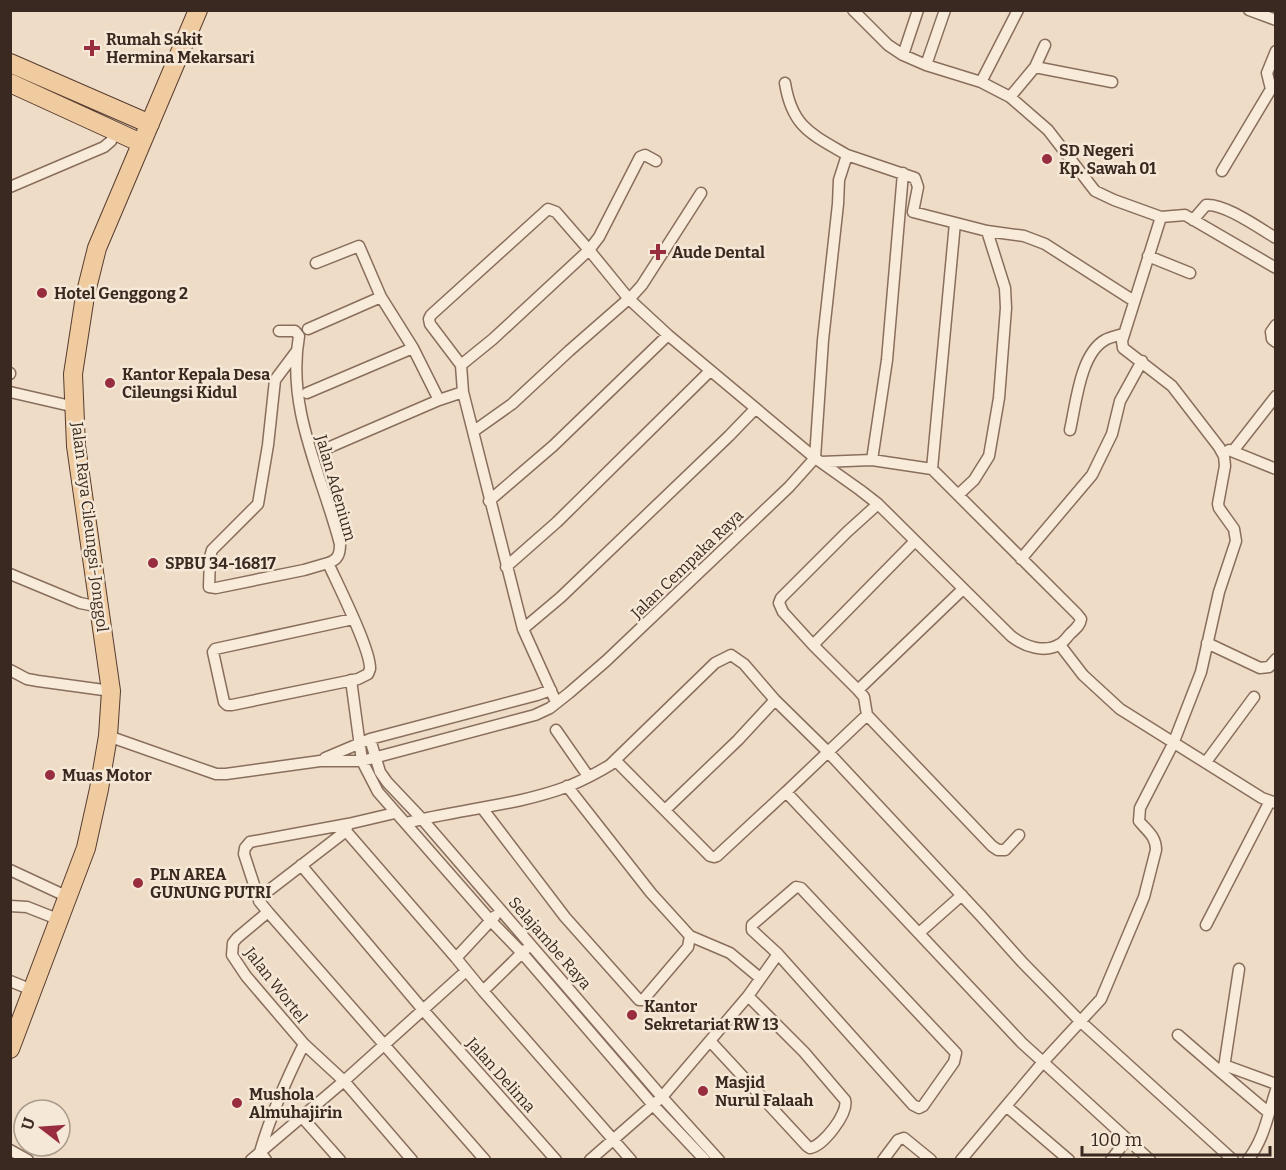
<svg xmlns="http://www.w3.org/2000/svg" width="1286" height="1170" viewBox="0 0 1286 1170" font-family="Bitter,serif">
  <rect width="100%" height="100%" fill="#eedcc7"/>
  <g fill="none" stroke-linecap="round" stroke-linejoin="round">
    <defs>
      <path id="street" d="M1249 10 1276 20
        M903 55 918 10
        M926 65 945 10
        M1035 67 1112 82
        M981 82 1018 10
        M785 83C792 127 811 134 847 155
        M1010 97 1035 67 1045 45
        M1222 171 1271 89 1267 73 1276 51
        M10 187 104 147 111 141 115 131
        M1161 217 1185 215 1276 268
        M1193 220 1206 205C1224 203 1259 228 1276 238
        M987 231 1024 236 1045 244 1134 301
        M1148 256 1190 273
        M316 263 359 246 381 297 413 348 439 400 463 392
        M1276 325 1271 332 1272 339 1276 342
        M308 329 381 297
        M279 331H295L299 336C286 409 322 475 340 544 340 554 338 560 328 563 338 585 371 650 370 669L368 674 358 679 232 705H227L224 702 213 652 215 649 353 619
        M296 352 275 380 268 445 258 504 212 550 210 557 209 587 216 588 304 570 328 563
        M461 365 430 324 429 319 431 315 548 209 556 212 589 250 599 237 640 157 645 155 656 161
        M10 373V374
        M10 392 75 407
        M307 393 413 348
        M1070 430C1076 404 1080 354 1105 340 1110 337 1117 336 1123 334
        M474 431 512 404 569 351 633 295 642 285 701 193
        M323 450 439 400
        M1229 450 1276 469
        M1233 451 1276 396
        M872 460 887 360 903 173
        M932 469 955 223
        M489 501 553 446 668 335
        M878 504 847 532 781 598 779 603 783 612 813 645 915 541
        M1021 559 1092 475 1112 434 1120 401 1142 361
        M506 567 557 522 710 371
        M10 574 80 603 100 607
        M523 629 561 597 729 436 755 409
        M1207 643 1260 668 1269 667 1276 659
        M813 645 858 690 864 697 867 715 992 846 998 850H1005L1019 835
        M1060 645 1083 675 1120 709 1262 798 1276 803
        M10 670 27 679 38 681 111 691
        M351 680 362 761 378 792 491 921 522 953 653 1105 705 1160
        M858 690 963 589
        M556 702 523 629 463 392 461 365 493 339 589 250 629 299 668 335 815 458 860 490 878 504 1011 636C1024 646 1044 654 1060 644 1064 642 1067 637 1070 634 1075 629 1080 626 1081 619L1077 614 932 469 872 460 821 462
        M867 715 828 752 981 916 1023 963 1080 1021 1233 1160
        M556 730 588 776
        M108 736 216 774H226L320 761H362L535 715 550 708 569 693 606 661 789 487 815 458 823 340 838 204 839 180 847 155 915 178 918 187 913 212 987 231 1005 288 1006 308 999 398 989 456 974 480 958 495
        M370 739 380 772 387 782 422 819 662 1097 719 1160
        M325 758 370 739 537 695 551 690
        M615 760 710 856 714 857 717 856 786 792 1022 1043 1043 1062 1101 999 1144 897 1156 850C1156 836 1147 831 1139 821L1140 808 1173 744 1201 672 1219 592 1236 541 1234 529 1219 508 1218 504 1225 466 1224 456 1219 447 1172 386 1123 348 1122 341 1161 217 1114 200 1095 191 1048 130 1010 97 981 82 926 65 903 55 888 45 853 10
        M1206 762 1254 697
        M482 808 565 917 639 1000H643L688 947 690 936 651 893 567 786
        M665 810 738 740 775 700
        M395 813 348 824 346 831 259 898V901L268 912 237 938 233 943 232 955 246 976 304 1044 344 1081 412 1160
        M406 823C460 809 516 806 569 786 583 780 597 773 610 765L715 663 731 655 744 664 775 700 828 752 786 792
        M346 831 456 958
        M301 865 424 1011 556 1160
        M10 870 68 897
        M796 887 801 888 956 1053 954 1062 923 1106 919 1108 913 1105 778 954 752 930V925Z
        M259 900 244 854 245 848 250 842 348 824
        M10 906 27 907 60 920
        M268 912 485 1160
        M495 916 456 958 483 991 525 950
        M1206 925 1270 801
        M919 933 962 895
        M690 936 730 953 760 978
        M10 981 32 990
        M483 991 631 1160
        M1178 1035 1223 1074 1239 969
        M710 1041 807 1146 810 1148C823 1146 849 1113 845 1100L804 1052 748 996
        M1224 1065 1276 1084
        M1223 1074 1269 1113
        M1006 1106 1043 1062 1127 1139 1111 1160
        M301 1116 340 1160
        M1127 1139 1150 1160
        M10 1150 28 1160
        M251 1160 344 1081 466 971
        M266 1160 260 1152C271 1114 286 1080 304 1044
        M590 1160 662 1097 748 996 778 954
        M883 1160 898 1140 904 1138 931 1160
        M961 1160 1006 1106 1069 1160
        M1248 1160C1265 1137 1267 1117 1276 1090"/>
      <path id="primary" d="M10 63 150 124
        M10 83 141 143
        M10 1049 86 848 99 789 108 736 111 691 76 446 73 374 85 296 97 248 198 10"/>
    </defs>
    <use href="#street" stroke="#896e5c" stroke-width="13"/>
    <use href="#primary" stroke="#573d30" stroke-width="20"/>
    <use href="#street" stroke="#f8ebda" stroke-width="10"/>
    <use href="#primary" stroke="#f0cba0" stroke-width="18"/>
  </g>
  <g fill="#972d3e" stroke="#f5e8d6" stroke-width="2">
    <path d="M89 39h6v6h6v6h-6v6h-6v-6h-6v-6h6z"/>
    <circle cx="1047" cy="159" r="6"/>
    <path d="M655 243h6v6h6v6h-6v6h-6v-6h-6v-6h6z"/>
    <circle cx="42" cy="293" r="6"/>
    <circle cx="110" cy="383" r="6"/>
    <circle cx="153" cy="563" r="6"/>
    <circle cx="50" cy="775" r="6"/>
    <circle cx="138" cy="883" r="6"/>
    <circle cx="632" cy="1015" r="6"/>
    <circle cx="703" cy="1091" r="6"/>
    <circle cx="237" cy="1103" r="6"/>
  </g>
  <g text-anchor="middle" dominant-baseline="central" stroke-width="5" stroke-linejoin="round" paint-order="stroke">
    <g font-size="16" font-weight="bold" fill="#3a2920" stroke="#f5e8d6" text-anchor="start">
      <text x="106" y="39">Rumah Sakit<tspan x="106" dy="18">Hermina Mekarsari</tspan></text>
      <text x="1059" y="150">SD Negeri<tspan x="1059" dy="18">Kp. Sawah 01</tspan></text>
      <text x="672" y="252">Aude Dental</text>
      <text x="54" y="293">Hotel Genggong 2</text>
      <text x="122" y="374">Kantor Kepala Desa<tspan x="122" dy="18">Cileungsi Kidul</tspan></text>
      <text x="165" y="563">SPBU 34-16817</text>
      <text x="62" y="775">Muas Motor</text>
      <text x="150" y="874">PLN AREA<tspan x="150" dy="18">GUNUNG PUTRI</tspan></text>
      <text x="644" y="1006">Kantor<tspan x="644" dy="18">Sekretariat RW 13</tspan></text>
      <text x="715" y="1082">Masjid<tspan x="715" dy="18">Nurul Falaah</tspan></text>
      <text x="249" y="1094">Mushola<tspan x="249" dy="18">Almuhajirin</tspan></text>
    </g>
    <g font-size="16" fill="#3a2920" stroke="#f5e8d6">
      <text transform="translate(336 488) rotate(74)">Jalan Adenium</text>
      <text transform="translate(90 527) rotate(83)">Jalan Raya Cileungsi-Jonggol</text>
      <text transform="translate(687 564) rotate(-44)">Jalan Cempaka Raya</text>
      <text transform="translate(550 943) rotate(49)">Selajambe Raya</text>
      <text transform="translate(276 985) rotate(52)">Jalan Wortel</text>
      <text transform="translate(501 1075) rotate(48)">Jalan Delima</text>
    </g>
  </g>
  <rect width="1286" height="1170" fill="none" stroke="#3a2920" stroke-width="24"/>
  <g transform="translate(42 1128) rotate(287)"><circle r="28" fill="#f5e8d6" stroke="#aa9c8d" stroke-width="1.5"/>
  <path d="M0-4.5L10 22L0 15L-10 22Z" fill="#972d3e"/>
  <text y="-9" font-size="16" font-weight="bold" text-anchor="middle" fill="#3a2920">U</text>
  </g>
  <path d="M1082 1146v9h188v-9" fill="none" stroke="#3a2920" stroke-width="3"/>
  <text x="1091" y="1146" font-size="18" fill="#3a2920" stroke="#f5e8d6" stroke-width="4.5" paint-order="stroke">100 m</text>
</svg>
